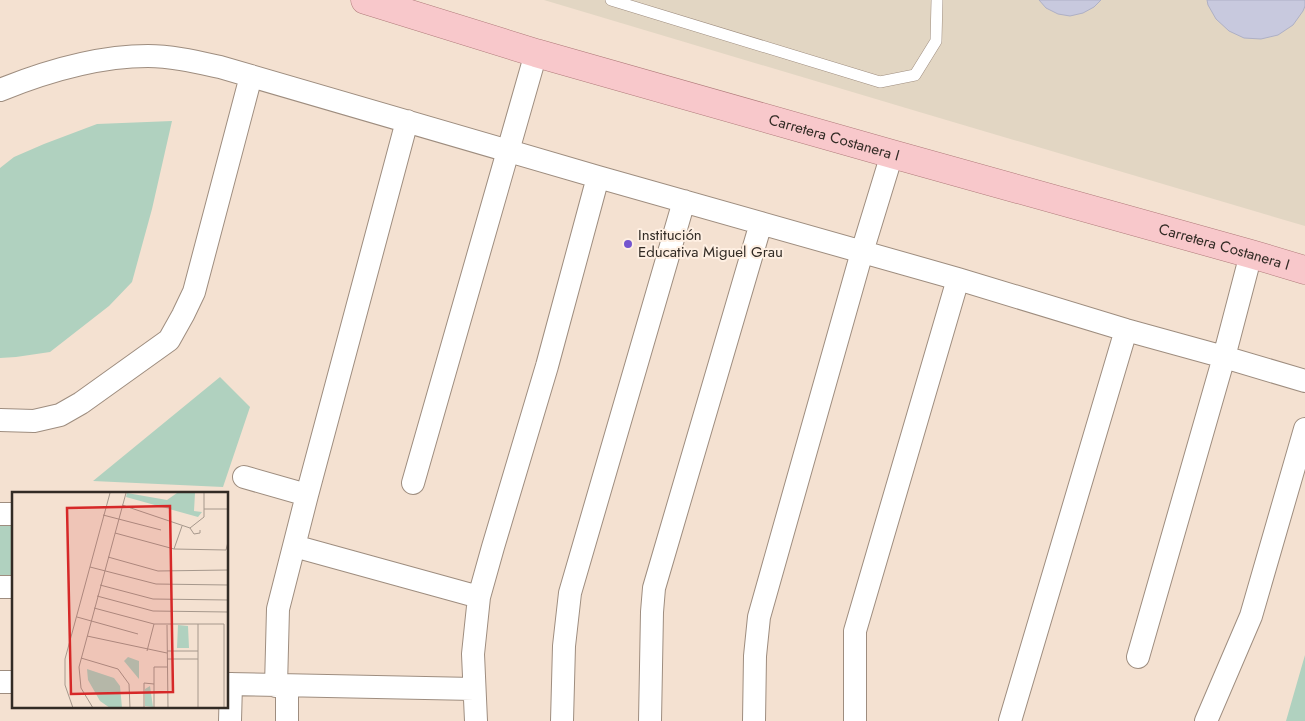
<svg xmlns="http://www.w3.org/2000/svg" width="1305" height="721" viewBox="0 0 1305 721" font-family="Jost,sans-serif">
  <rect width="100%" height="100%" fill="#f4e1d1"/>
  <path fill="#e2d6c3" d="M544 0H1305V226L916 111Z"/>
  <path fill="#b0d1bf" d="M172 121 152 209 132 282 109 306 50 352 16 357 0 358V168L14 157 44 144 97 124Z
    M220 377 250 407 223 487 93 481Z
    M0 523 14 524V580H0Z
    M1305 655V721H1286Z"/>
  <path fill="#c8c9de" stroke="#aeb0c5" d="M1039 0H1101L1094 7 1083 13 1070 16 1058 14 1046 8Z
    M1207 0H1305V6L1303 11 1293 25 1278 35 1261 39 1244 38 1229 31 1216 19 1208 5Z"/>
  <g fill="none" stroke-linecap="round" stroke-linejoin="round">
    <defs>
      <path id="service" d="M611 0 880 82 915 75 936 41 937 0"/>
      <path id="minor" d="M0 90C47 71 98 56 148 56 172 56 197 62 220 67L598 177 958 279 1126 330 1224 357 1305 381
        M0 420 34 421 60 415 81 403 169 340 183 315 194 292 251 76
        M244 477 307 495
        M413 483 536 53
        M0 514H14
        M294 546 479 597
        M0 587H14
        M1138 657 1224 357 1251 254
        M0 682H14
        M228 684 474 689
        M276 686 278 609 307 495 407 121
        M230 721 231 684
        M287 721V686
        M476 721 473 654 479 597 493 547 547 366 598 177
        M562 721 564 646 570 593 684 201
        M650 721 652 612 654 588 761 223
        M754 721 755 656 759 617 862 252 892 154
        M855 721V631L958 279
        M1010 721 1126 330
        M1206 721 1251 616 1305 429"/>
      <g id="primary">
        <path id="s1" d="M365 0 536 53 892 154 1251 254 1305 270"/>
      </g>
    </defs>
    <use href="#service" stroke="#9e8d7f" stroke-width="12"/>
    <use href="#minor" stroke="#9e8d7f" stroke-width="24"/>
    <use href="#primary" stroke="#af7a7a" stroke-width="29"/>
    <use href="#service" stroke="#fff" stroke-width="11"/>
    <use href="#minor" stroke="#fff" stroke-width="22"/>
    <use href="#primary" stroke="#f8c8cb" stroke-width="28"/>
  </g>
  <circle fill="#7455cf" stroke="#feefe2" stroke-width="2" cx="628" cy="244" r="5"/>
  <g text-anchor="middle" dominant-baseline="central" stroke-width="4" stroke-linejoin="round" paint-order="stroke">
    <g font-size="15" fill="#322b25" stroke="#feefe2">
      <text stroke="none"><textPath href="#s1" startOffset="489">Carretera Costanera I</textPath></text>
      <text stroke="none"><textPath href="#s1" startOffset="894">Carretera Costanera I</textPath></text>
    </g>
    <g font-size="15" fill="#322b25" stroke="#feefe2" text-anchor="start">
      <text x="638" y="235">Institución<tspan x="638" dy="17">Educativa Miguel Grau</tspan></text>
    </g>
  </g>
  <g transform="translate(12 492)">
    <rect width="216" height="216" fill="#f4e1d1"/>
    <path d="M115 1 155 8 165 1H183L182 19 190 20 186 25 114 5ZM166 133 176 134 177 156H165ZM116 165 127 169V187L112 169ZM75 177 102 186 108 194 110 216H98L88 209 76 188ZM138 194 141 215 133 214V197Z" fill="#b0d1bf"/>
    <path fill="none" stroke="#a6988c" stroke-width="1" d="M110 13 178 36 182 42 188 41V38M192 17H216M91 23 149 38M178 36 192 25V1M103 41 162 57 214 58 216 50M162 57 170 34M96 65 146 79 216 78M78 75 144 92 216 93M88 93 141 107 216 108M85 104 141 119 216 120M82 116 142 132H212V216M65 125 126 142M186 132V216M155 133 156 216M75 144 155 161M135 159 142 132M155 159H186M69 166 106 177 117 192 118 216M155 167H186M61 216 53 193V167L98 1M81 216 69 196 67 175 114 1M132 216V191L142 192M142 216V175H155"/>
    <path fill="#d62828" fill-opacity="0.15" stroke="#d62828" stroke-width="2.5" d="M158 14 161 200 59 202 55 16Z"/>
    <rect width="216" height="216" fill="none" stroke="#322b25" stroke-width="2.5"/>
  </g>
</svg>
